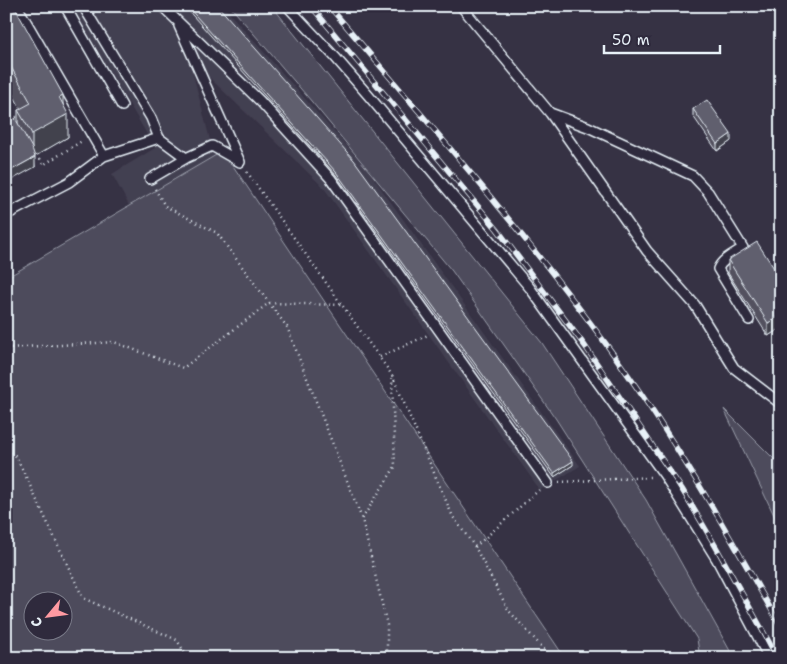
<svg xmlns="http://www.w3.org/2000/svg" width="787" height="664" viewBox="0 0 787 664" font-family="'Shantell Sans',sans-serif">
  <rect width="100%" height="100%" fill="#363244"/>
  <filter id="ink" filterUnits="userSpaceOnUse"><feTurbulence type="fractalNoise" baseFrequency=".02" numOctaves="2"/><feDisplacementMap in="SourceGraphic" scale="10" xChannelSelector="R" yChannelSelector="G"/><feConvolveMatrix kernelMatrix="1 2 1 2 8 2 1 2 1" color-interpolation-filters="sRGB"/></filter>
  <g filter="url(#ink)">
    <path fill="#433f51" d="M72 6H223L367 169 580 466 540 490 324 188 189 58 219 175 138 222 112 174 155 148Z"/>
    <path fill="#4d4b5c" stroke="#9a9eaa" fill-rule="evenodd" d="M230 6H272L542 343 646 500 734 658H700L697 639 556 419 452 271 312 102Z
      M223 151 565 658H6V278ZM32 602H62V632H32Z
      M724 409 781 466V530Z"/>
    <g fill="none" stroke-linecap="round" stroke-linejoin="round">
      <defs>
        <path id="service" d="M17 6 104 156
          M65 6 122 106
          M83 6 151 118 159 138
          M162 6 260 101 331 179 548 483
          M287 6 335 57 368 95 530 288 665 476 716 558 769 658
          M461 6 550 113 647 251 695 305 734 368 781 404
          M179 26 240 162
          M550 113 588 127 693 176 708 192 743 248C734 254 722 259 718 269L749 320
          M150 179 186 158
          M6 215 69 182 104 156 159 138 186 158 212 146 240 162"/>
      </defs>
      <use href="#service" stroke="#e8f1f8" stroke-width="12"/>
      <path stroke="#e8f1f8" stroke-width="2.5" stroke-dasharray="1 4" stroke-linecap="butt" d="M6 119 17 117 20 123
        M38 154 43 165 82 141
        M247 172 392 375 453 517 475 547 509 611 552 658
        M155 189 165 206 217 233 287 327 362 519 387 625V658
        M6 348 114 342 183 368 269 303 342 305
        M380 357 428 335
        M6 450 16 456 83 598 177 640 188 658
        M559 482 651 477
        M362 519 395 467 392 378
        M475 547 539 490"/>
      <use href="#service" stroke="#2f2a3d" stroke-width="9"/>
      <defs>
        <path id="rail" d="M311 6 497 229 585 346 682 489 716 547 778 658
          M329 6C423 117 520 227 606 344 672 434 727 531 781 627"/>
      </defs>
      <use href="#rail" stroke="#e8f1f8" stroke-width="5.5"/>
      <use href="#rail" stroke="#2f2a3d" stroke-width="4" stroke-dasharray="11" stroke-linecap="butt"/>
    </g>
    <path fill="#53515f" stroke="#e8f1f8" d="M6 6 63 104 68 137 34 156 35 167 18 124V110L21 109 6 82Z
      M184 6H218L573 465 554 477 336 175Z
      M693 109 731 141 717 151 693 116Z
      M728 260 781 279V328L768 336 728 273Z"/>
    <path fill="#43424d" stroke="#e8f1f8" d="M63 95V117L68 114V137L32 158V134L59 97Z
      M731 134V141L717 151V144Z
      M35 157V167L6 183V173Z
      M781 315V328L768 336V323Z
      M573 461V465L554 477V473Z"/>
    <path fill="#605e6e" stroke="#e8f1f8" d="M6 6H14L63 95 59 97 68 114 32 134 18 110 31 103 6 58Z
      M187 6H218L354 160 573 461 554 473 336 172Z
      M707 100 731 134 717 144 693 109Z
      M15 118 32 148 35 157 6 173V124Z
      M757 242 781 279V315L768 323 728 260Z"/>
  </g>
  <rect width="787" height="664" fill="none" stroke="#2f2a3d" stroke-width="25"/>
  <rect x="12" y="12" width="762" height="639" fill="none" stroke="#e8f1f8" stroke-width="2" filter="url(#ink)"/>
  <g transform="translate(48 616) rotate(241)"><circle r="24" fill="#2f2a3d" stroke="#797a88"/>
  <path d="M0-4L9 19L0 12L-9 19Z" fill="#ff9aa2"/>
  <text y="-8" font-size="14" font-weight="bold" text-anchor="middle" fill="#e8f1f8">С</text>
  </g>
  <path d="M604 45v8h116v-8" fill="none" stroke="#e8f1f8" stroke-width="2.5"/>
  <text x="612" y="45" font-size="15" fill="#e8f1f8" stroke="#2f2a3d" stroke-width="4" paint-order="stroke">50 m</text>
</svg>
